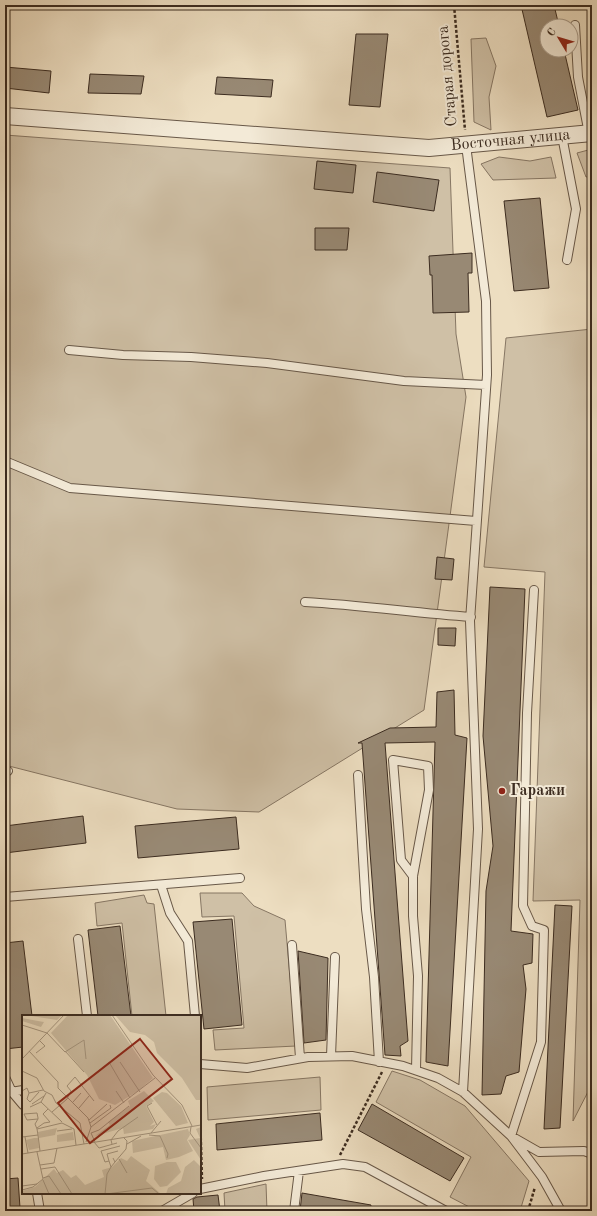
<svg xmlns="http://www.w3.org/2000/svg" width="597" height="1216" viewBox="0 0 597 1216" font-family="'Old Standard TT',serif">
  <rect width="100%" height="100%" fill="#eddec1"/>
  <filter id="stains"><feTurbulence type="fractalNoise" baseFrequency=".005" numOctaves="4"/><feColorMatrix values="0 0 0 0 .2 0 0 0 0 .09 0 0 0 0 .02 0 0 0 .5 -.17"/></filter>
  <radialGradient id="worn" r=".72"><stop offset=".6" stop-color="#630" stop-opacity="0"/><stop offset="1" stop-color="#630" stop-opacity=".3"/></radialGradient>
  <path fill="#cfc0a6" stroke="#867663" d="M486 38 496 66 489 97 491 130 474 122 471 39Z
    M5 135 450 168 456 334 466 397 424 710 259 812 177 809 5 765Z
    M592 149V176L586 177 577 153Z
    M499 157 530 161 551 157 556 178 493 180 481 164Z
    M592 329V1084L573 1121 580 900 533 901 545 572 484 567 506 338Z
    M200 893H242L254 906 285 920 296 1046 215 1050 213 1030 244 1028 234 916 202 917Z
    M144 895 147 903 154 904 166 1016H132L122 923 97 926 95 903Z
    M392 1071 420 1080 465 1106 529 1181 520 1211H477L450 1197 471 1157 376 1102Z
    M320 1077 321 1110 208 1120 207 1087Z
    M266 1184 267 1211H225L224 1193Z"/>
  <path fill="#988974" stroke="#3c2c20" d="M521 5H554L559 26H547V50H564L578 110 547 117Z
    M356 34H388L380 107 349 105Z
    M5 67 51 71 49 93 5 88Z
    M90 74 144 76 141 94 88 93Z
    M217 77 273 80 271 97 215 94Z
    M317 161 356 165 353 193 314 189Z
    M377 172 439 180 434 211 373 202Z
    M540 198 549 288 514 291 504 201Z
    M315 228H349L347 250H315Z
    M472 253V273H468L469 312 433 313 432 275H430L429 256Z
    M437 557 454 559 452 580 435 579Z
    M490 587 525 589 511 931 533 934 532 963 523 965 526 989 519 1072 506 1076 501 1094 482 1095 486 891 493 846 483 736Z
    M438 628H456L455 646 438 645Z
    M454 690 455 735 467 738 448 1066 426 1062 435 742 385 743 408 1041 400 1046 401 1056 385 1055 362 743H358L390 728 436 727 437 692Z
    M83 816 86 843 5 853V826Z
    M236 817 239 849 138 858 135 826Z
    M555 905 572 906 560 1128 544 1129Z
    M232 919 242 1025 204 1029 193 922Z
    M120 926 131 1016H98L88 930Z
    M23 941 32 1016H23V1047L5 1049V943Z
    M298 951 328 958 326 1040 304 1043Z
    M372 1104 464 1158 450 1181 358 1130Z
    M320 1113 322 1140 217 1150 216 1124Z
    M18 1178 20 1208 5 1209V1179Z
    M302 1193 371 1205 370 1211H300Z
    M218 1195 220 1211H194L193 1199 197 1197Z"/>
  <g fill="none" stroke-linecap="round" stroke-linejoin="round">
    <defs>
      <path id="service" d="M575 25 578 77 589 134
        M562 136 576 209 567 260
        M69 350 123 355 191 357 267 363 404 381 486 385
        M5 461 70 488 476 521
        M534 590 527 713 523 906 532 926 544 930 541 1042 511 1136 539 1152 584 1151 592 1154
        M305 602C361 605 415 613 471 617
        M5 770 8 771
        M358 775 366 909 374 977 379 1062
        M413 876 401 860 393 760 428 766 429 790 413 876V916L418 976 416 1070
        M161 885 170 913 188 941 195 1016
        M5 897 240 878
        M78 939 87 1016
        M292 945 300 1058
        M331 1056 335 957
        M200 1064 247 1068 308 1057 352 1056 403 1066 438 1078 463 1092 511 1136 542 1177 561 1211
        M5 1077 12 1092 23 1105
        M463 1092 478 829 470 621 487 375 486 301 466 145
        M5 1093 23 1090
        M200 1189 264 1176 343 1164 365 1167 446 1211
        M37 1193 40 1211
        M162 1211 193 1193
        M294 1211 299 1171"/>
      <g id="minor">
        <path id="s1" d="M5 116 429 148 592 133"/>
      </g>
    </defs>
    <use href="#service" stroke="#685848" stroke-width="10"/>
    <use href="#minor" stroke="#685848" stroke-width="18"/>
    <path stroke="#3c2c20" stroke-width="2.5" stroke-dasharray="3 2" stroke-linecap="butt" d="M454 5 465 130
      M200 1112 202 1179
      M340 1155 382 1072
      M528 1211 535 1187"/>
    <use href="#service" stroke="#f3ead7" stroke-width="8"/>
    <use href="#minor" stroke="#f3ead7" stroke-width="16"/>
  </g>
  <circle fill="#8f2418" stroke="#f3ead7" stroke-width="1.5" cx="502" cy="791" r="4"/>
  <g text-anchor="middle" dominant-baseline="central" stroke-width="4" stroke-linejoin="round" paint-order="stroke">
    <g font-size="16" fill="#3c2c20" stroke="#f3ead7">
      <text transform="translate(448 76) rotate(-95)">Старая дорога</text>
      <text stroke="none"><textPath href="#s1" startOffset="507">Восточная улица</textPath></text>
    </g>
    <g font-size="16" font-weight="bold" fill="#3c2c20" stroke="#f3ead7" text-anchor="start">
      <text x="510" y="791">Гаражи</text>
    </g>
  </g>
  <g transform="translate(22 1015)">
    <rect width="179" height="179" fill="#eddec1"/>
    <path d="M3 0H40L35 5ZM46 0H88L131 63 116 76 93 90 77 84 65 60 29 18ZM93 0H179V85H174L160 63 135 38 132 27 123 20 108 17ZM0 3 16 6 22 7 19 12 0 6ZM122 76 132 86 124 91 132 107 128 111 134 109 131 114 102 119 101 113 73 121 88 110 86 107 108 91 106 86ZM140 77 145 78 159 91 166 108 154 111 131 83ZM179 112V145L166 125 178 123 174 114ZM35 113 33 120 17 123 16 117ZM166 114 168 120 165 125 171 136 157 142 144 145 141 132 111 138 110 126ZM51 117 52 125 35 127V120ZM12 123H16L17 133 7 135 4 125ZM109 141 128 155 124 166 139 179H0V176L13 172 32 154 35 158 41 155 49 163 54 160 63 170 82 162 80 155 90 152 99 143 105 146ZM172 145 179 152V179H144L146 173 159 166 163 152ZM145 147H154L159 157 145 171 138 172 132 164 133 151Z" fill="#cfc0a6"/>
    <path fill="none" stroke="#a69781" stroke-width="1" d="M90 0 131 60 160 90 170 111M0 10 25 18 43 37 62 25 64 44M7 36 36 67V73L66 103 69 112 64 127M43 36 62 57M14 38 23 31 18 26M0 44 42 0M87 47 108 83M98 47 118 77M0 56 15 63 22 76 30 80 34 88 58 108 62 129M0 76 5 73 7 78 21 75M94 76 102 88M7 78 5 84 8 87 17 77M24 78 19 87 40 107M51 87 59 78M130 88 125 91 135 110M10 89 22 81M8 92 19 87M57 93 67 81M30 97 45 84 49 76 45 71 53 62 72 86M67 105 85 89M68 108 89 93 88 90M69 112 133 63M169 112 168 118 179 133M15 113 22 108 28 107 21 99 26 94M15 114 13 109 16 104V103L15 98 2 99 5 105 16 104M35 116 50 114M129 118 139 106M16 120 15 114 40 108 52 114 54 130M127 120 138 121 146 139 145 143M0 122 16 120 18 136M3 122 6 138M72 127 77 133 95 128M73 127 69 118 77 115 107 91M90 129 89 125 96 116 116 102M105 129 119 121M79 136 83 147 87 146 85 139 96 136M79 136 98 131M0 139 179 110M97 144 105 158M87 146 89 152 93 147 91 143M93 147 104 134 105 126 102 123M18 150 32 148 35 133M19 154 33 152 50 179M21 163 27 161 39 179M21 165 27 179M0 171 15 169M0 175 11 172 21 164 15 137M83 179 85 159 89 152M84 179 130 173 137 179"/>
    <path fill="#8f2418" fill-opacity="0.15" stroke="#8f2418" stroke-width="2" d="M118 24 150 64 68 128 36 88Z"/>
    <rect width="179" height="179" fill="none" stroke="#3c2c20" stroke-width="2"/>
  </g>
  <rect width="597" height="1216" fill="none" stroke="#eddec1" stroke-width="20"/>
  <rect x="6" y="6" width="585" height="1204" fill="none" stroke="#3c2c20" stroke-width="2"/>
  <rect x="10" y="10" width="577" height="1196" fill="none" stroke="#3c2c20"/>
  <g transform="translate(559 38) rotate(308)"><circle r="19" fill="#f3ead7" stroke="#aa9e8e"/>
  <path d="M0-3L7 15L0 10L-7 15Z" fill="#8f2418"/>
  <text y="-6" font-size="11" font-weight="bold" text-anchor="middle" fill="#3c2c20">С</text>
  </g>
  <rect width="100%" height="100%" filter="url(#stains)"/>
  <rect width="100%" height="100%" fill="url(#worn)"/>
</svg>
